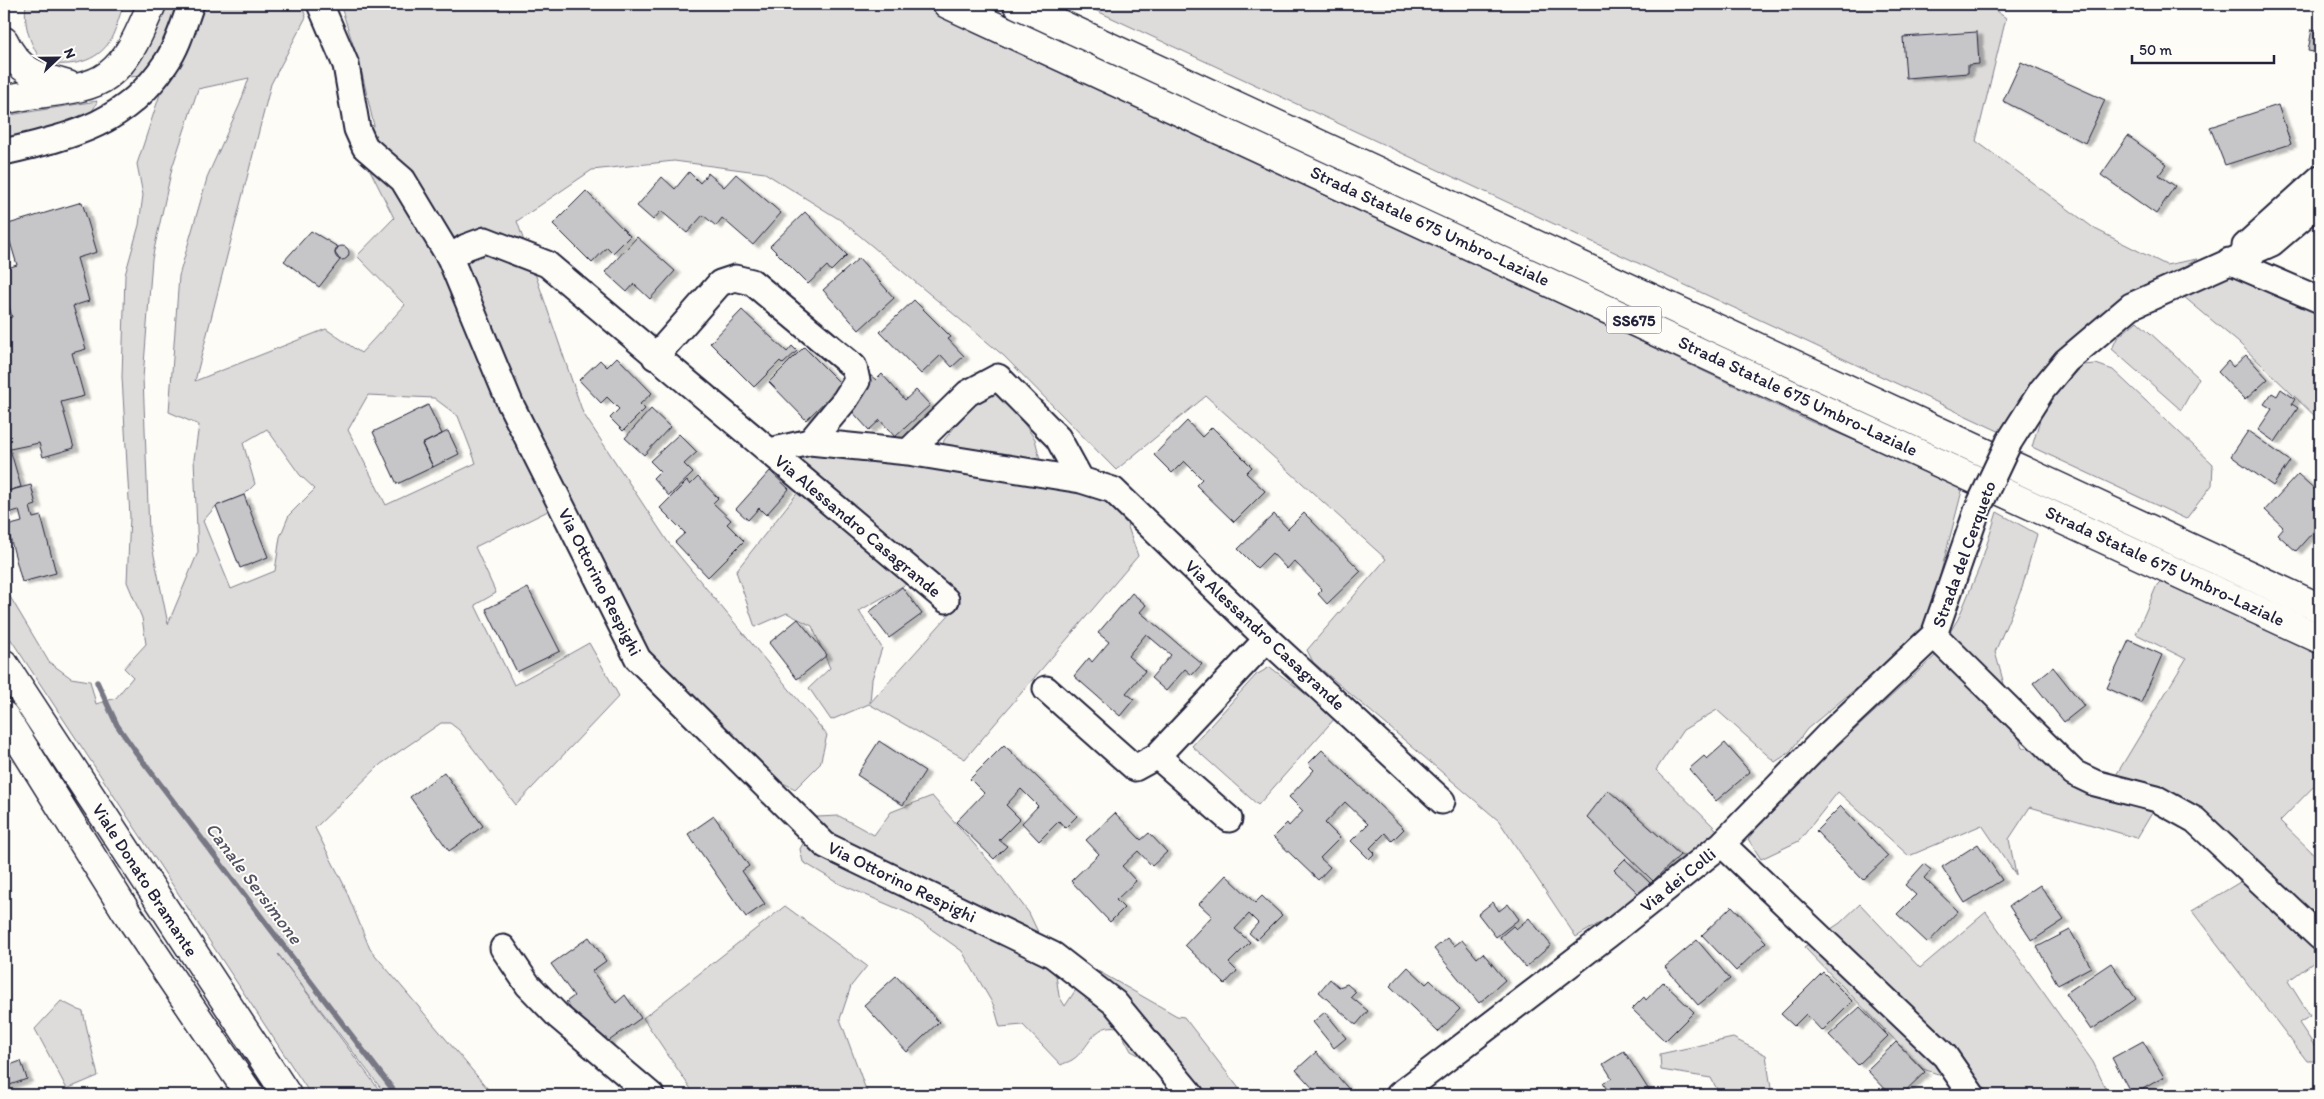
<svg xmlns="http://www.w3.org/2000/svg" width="2324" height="1099" viewBox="0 0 2324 1099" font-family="Itim,sans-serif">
  <defs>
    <filter id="shadow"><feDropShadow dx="5.5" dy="3" stdDeviation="1" flood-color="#0004"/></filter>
  </defs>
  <rect width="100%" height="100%" fill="#fdfcf7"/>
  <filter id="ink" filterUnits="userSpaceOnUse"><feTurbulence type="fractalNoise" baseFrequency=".02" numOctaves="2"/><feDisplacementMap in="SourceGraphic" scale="10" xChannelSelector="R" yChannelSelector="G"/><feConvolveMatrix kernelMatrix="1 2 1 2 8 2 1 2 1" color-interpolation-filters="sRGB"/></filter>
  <g filter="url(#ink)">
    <path fill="#dddcdb" stroke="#807f8b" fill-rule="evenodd" d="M26 4H124C119 16 115 34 108 44 92 65 67 66 43 63 31 46 23 26 26 4Z
      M164 4H301L306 17 271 84 195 381 326 329 361 353 405 305 357 256 394 218 343 116 374 126 361 69 342 10 337 4H482L487 9 493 4H925L1340 202 1478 265 1807 420 1963 487 1932 606 1918 637 1807 729 1789 753 1775 762 1717 710 1683 730 1656 770 1719 832 1691 858 1679 855 1627 907 1576 937 1499 821 1313 662 1307 650 1386 559 1206 396 1116 470 1004 356 842 221 765 173 674 161 592 170 517 221 583 413 668 542 827 735 820 764 795 789 775 779 661 666 635 632 552 509 475 547 496 593 475 605 514 685 589 643 619 696 516 805 459 730 450 723H441L381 764 315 828 343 883 370 949 493 1095H386L278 954 383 1095H311L4 629V590H6L49 662 71 678 90 681 96 704 116 698 133 677 124 668 146 644 142 618 127 582 130 517 122 377 125 275 139 225 143 195 137 164 165 79 154 74 130 77ZM249 78 240 104 208 175 179 276 169 412 199 425 194 459 198 552 168 624 149 531 143 378 152 259 172 168 198 89ZM368 395 434 398 458 416 476 463 386 505 348 430ZM267 429 300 475 315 489 289 515 280 537 275 571 231 589 203 521 216 506 244 495 255 484 243 443Z
      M1082 4H1986L2006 18 1976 141 2095 229 2166 265 2197 259 2116 309 2007 435Z
      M97 101C96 104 94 109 92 111 82 124 21 138 4 143V116Z
      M2243 271 2320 305V421L2239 343 2183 296Z
      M2137 321 2199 378 2181 410 2112 349 2117 338Z
      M2096 364 2113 370 2213 464 2212 485 2186 519 2032 447 2043 409 2082 365Z
      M997 390 1010 404 1035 439 1047 488 1101 497 1127 524 1138 556 965 759 869 704 831 720 809 688 830 668 812 626 787 613 755 627 736 571 799 491 908 583 859 611 882 648 872 679 870 703 955 608 794 461 801 455H851L939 470 944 440 973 405Z
      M1997 512 2037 534 2022 588 1995 652 2022 748 2036 749 2155 808 2137 838 2030 807 2009 839 2016 875 1982 825 1909 856 1838 792 1799 841 1761 859 1748 839 1774 804 1935 656 1958 619 1980 566Z
      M2163 579 2320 650V780L2280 821 2320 860V925L2115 777 2186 659 2136 634 2157 585Z
      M1270 667 1336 717 1258 805 1192 746 1256 675Z
      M932 796 994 867 1029 913 1055 968 1059 996 1065 1006 1091 967 1177 1016 1184 1017 1244 1095H1206L1201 1088 1131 1051 1118 1027C1092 1023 1090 1049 1072 1060 1069 1062 1064 1063 1061 1065L1023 1025 1000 1027 994 1006 962 951 910 914 840 884 803 862 800 849 817 817 839 816 874 835 891 812Z
      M2214 847 2314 945V962L2288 981 2310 1016 2299 1023 2320 1054V1061H2307L2192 911 2240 882Z
      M1860 904 1920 968 1986 912 2093 1062 2109 1095H1985L1980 1088 1923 1069 1804 947 1840 923Z
      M785 906 867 966 851 986 840 1019 866 1090 870 1095H695L643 1018Z
      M61 1001 83 1012 98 1076 67 1089 35 1029Z
      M1733 1038 1766 1055 1772 1095H1720L1711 1078 1661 1070 1660 1054Z"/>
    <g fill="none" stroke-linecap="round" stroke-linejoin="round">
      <path stroke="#787885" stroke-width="5.5" d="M97 682 117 725 135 751 397 1095"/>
    </g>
    <path fill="#c6c6c8" stroke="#22223b" filter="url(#shadow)" d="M2312 29 2320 31V53L2308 51Z
      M1977 32 1979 64 1968 65V73L1906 78 1903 37Z
      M2021 62 2105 100 2085 143 2003 101Z
      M2278 105 2291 144 2225 165 2210 127Z
      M2128 136 2167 164 2159 175 2175 186 2156 214 2101 175Z
      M689 172 700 183 708 173 724 187 736 174 781 213 753 245 722 218 716 226 703 215 687 233 661 211 653 220 637 206 662 177 675 189Z
      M586 191 630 236 613 253 607 247 592 263 553 224Z
      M82 202 97 252 77 258 89 301 73 306 86 349 72 353 84 396 61 402 74 448 43 457 39 443 10 449 21 487 4 492V319L12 317 4 289V269L17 265 5 225Z
      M805 212 847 255 831 271 827 266 808 284 770 246Z
      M311 231 338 247 335 253 340 260 319 287 284 261Z
      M637 237 675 271 650 299 634 284 627 292 605 272Z
      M335 253a7 7 0 1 1 14 0a7 7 0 1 1-14 0Z
      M859 258 894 298 859 330 823 290Z
      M914 300 951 337 948 339 964 356 952 367 941 355 921 374 880 332Z
      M742 310 787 352 792 346 797 351 783 364 780 361 754 387 710 343Z
      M804 347 842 385 806 420 769 382Z
      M2246 355 2268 379 2245 400 2218 372 2228 361 2233 367Z
      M617 357 652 393 640 404 645 409 623 431 610 418 619 409 607 397 601 403 579 380 600 360 607 367Z
      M882 374 905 400 916 390 930 405 895 437 880 420 869 430 849 408 855 389 870 375 876 380Z
      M2281 389 2295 399 2292 404 2298 408 2275 442 2258 430 2272 409 2264 404 2272 393 2277 396Z
      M428 405 442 434 422 444 433 467 397 484 373 432Z
      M651 409 670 427 644 455 625 438Z
      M1187 421 1202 437 1212 427 1252 467 1246 473 1265 491 1234 522 1196 485 1202 479 1184 461 1172 473 1154 455Z
      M448 431 459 454 433 467 422 444Z
      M2248 431 2290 461 2273 486 2231 456Z
      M679 434 697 452 684 464 693 473 669 496 653 478 660 471 650 461Z
      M770 471 789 489 766 515 759 508 748 520 736 509Z
      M2298 474 2320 494V512L2316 516 2320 520V524L2296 551 2277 534 2283 527 2265 510Z
      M698 477 718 498 713 503 731 520 727 524 744 541 708 577 675 542 685 533 660 508 687 481 690 485Z
      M31 485 36 505 30 507 33 518 41 516 56 573 22 582 7 526 22 522 19 510 4 514V492Z
      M244 495 268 557 240 568 216 506Z
      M1304 513 1361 571 1327 604 1318 594 1322 590 1294 561 1287 569 1272 553 1257 568 1238 549 1274 514 1288 529Z
      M902 587 922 614 889 638 869 612Z
      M528 588 560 651 517 672 486 609Z
      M1132 593 1146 605 1140 612 1202 664 1192 675 1185 669 1166 691 1151 678 1171 655 1146 634 1128 656 1145 671 1126 693 1134 699 1120 716 1074 676 1089 658 1092 662 1109 642 1098 633Z
      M798 619 827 655 797 679 769 643Z
      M2129 640 2162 655 2141 703 2107 688Z
      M2053 667 2084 706 2064 722 2033 683Z
      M879 741 925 771 903 805 857 775Z
      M1725 743 1750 772 1716 801 1689 769 1704 756 1707 759Z
      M1004 745 1077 816 1065 828 1059 821 1039 841 1022 823 1038 806 1021 789 1006 805 1020 819 999 840 1007 846 994 859 956 822 984 793 970 779Z
      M1322 750 1404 829 1392 841 1385 833 1370 848 1375 853 1369 859 1351 841 1368 824 1345 802 1325 823 1340 838 1320 858 1330 867 1318 880 1273 837 1287 823 1289 826 1303 811 1289 797 1314 770 1308 764Z
      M444 772 483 826 449 851 410 797Z
      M1608 790 1680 855 1653 881 1587 817Z
      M1841 806 1888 856 1863 880 1816 831Z
      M1115 813 1141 840 1149 833 1167 852 1152 866 1138 851 1122 866 1136 881 1116 900 1124 908 1110 922 1071 881 1099 854 1086 840Z
      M714 816 749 866 742 871 765 904 746 917 688 834Z
      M1978 844 2002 880 1965 903 1942 867Z
      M1625 859 1650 883 1640 895 1614 870Z
      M1924 864 1931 870 1924 878 1958 911 1928 943 1897 914 1916 895 1905 885Z
      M1226 875 1255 903 1262 896 1282 915 1257 940 1249 933 1258 923 1249 914 1235 929 1250 942 1229 963 1237 971 1225 984 1185 945 1212 916 1199 904Z
      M2040 885 2064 920 2032 941 2009 906Z
      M1493 902 1499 911 1508 904 1519 919 1496 937 1478 914Z
      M1732 906 1766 942 1736 971 1702 935Z
      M1529 918 1551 945 1526 967 1500 937 1513 926 1516 929Z
      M2070 930 2091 967 2058 985 2037 947Z
      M589 937 606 961 592 971 616 1003 625 995 641 1018 599 1048 566 1002 574 996 551 964Z
      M1447 938 1454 946 1462 940 1477 958 1483 953 1505 980 1479 1003 1434 949Z
      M1697 940 1730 979 1698 1005 1665 967Z
      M2111 963 2136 999 2091 1030 2066 993Z
      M1408 967 1426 984 1430 980 1460 1009 1438 1032 1390 986Z
      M1823 972 1852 1001 1822 1031 1806 1014 1794 1026 1781 1014Z
      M896 976 939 1022 907 1052 864 1005Z
      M1330 979 1339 987 1347 984 1356 992 1351 997 1368 1011 1356 1025 1319 992Z
      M1663 982 1694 1012 1665 1041 1632 1009 1644 997 1646 1000Z
      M1860 1007 1888 1036 1858 1065 1829 1035Z
      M1325 1012 1346 1038 1334 1048 1313 1022Z
      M2143 1041 2164 1077 2132 1095 2112 1058Z
      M1896 1042 1925 1072 1901 1095H1891L1867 1070Z
      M1624 1051 1652 1095H1610L1603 1083 1612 1078 1603 1064Z
      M1316 1052 1353 1094 1352 1095H1319L1296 1070Z
      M21 1061 27 1079 4 1087V1067Z"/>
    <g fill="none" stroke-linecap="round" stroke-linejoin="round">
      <defs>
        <path id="minor" d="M320 4 346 65 357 129 365 147 403 180 450 258 510 403 638 659 825 845 1053 955 1115 1003 1191 1095
          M4 152C71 136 125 125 166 63 178 46 184 23 191 4
          M2245 246 2320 178
          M450 258 466 247 485 240 547 264 946 600
          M2229 261 2320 300
          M655 357 720 283 735 278 752 282 854 367 857 381 845 400 810 442
          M2009 442 2042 390 2066 361 2131 306 2272 243 2320 202
          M770 451 810 442 908 452 1081 480 1113 490 1267 639 1442 801
          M908 452 968 393 998 377 1058 438 1081 480
          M1934 635 2074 773 2095 783 2157 799 2195 820 2320 937
          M1046 689 1135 768 1157 756
          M1229 819 1157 756 1267 639
          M1722 844 1945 1056 1972 1095
          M503 948 528 985 559 1017 651 1095
          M1399 1095 1608 935 1722 844 1828 735 1934 635 1978 508"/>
        <path id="major" d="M4 664 287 1095
          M4 716 127 913 250 1095"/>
        <path id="highway" d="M947 4 2320 639
          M1017 4 2320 608
          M4 41C18 72 38 77 68 85
          M4 100C34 91 84 94 108 75 131 58 141 28 152 4"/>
      </defs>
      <use href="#minor" stroke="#22223b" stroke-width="29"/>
      <use href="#major" stroke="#22223b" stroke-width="31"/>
      <use href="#highway" stroke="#22223b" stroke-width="31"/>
      <use href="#minor" stroke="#fdfcf7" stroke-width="25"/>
      <use href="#major" stroke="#fdfcf7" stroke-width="28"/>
      <use href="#highway" stroke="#fdfcf7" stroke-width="28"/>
      <defs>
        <path id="minor-bridge" d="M1978 508 2009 442"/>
      </defs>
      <use href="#minor-bridge" stroke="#22223b" stroke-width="29" stroke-linecap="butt"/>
      <use href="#minor-bridge" stroke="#fdfcf7" stroke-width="25"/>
    </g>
  </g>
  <g text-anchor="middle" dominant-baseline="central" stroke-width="4" stroke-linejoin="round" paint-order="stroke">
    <rect fill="#fdfcf7" stroke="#646373" stroke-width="1" x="1606.5" y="306.5" width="55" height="27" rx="4"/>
    <g font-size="16" font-weight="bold" fill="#22223b">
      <text x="1634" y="320">SS675</text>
    </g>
    <g font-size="18" fill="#22223b" stroke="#fdfcf7">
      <text transform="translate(1430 226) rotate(25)">Strada Statale 675 Umbro-Laziale</text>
      <text transform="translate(1798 396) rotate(25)">Strada Statale 675 Umbro-Laziale</text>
      <text transform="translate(858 526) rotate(40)">Via Alessandro Casagrande</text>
      <text transform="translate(1964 554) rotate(-70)">Strada del Cerqueto</text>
      <text transform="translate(2165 566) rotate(25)">Strada Statale 675 Umbro-Laziale</text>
      <text transform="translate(600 582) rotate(63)">Via Ottorino Respighi</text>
      <text transform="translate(1265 635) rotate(43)">Via Alessandro Casagrande</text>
      <text transform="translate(145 880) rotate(57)">Viale Donato Bramante</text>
      <text transform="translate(1678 880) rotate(-39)">Via dei Colli</text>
      <text transform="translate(902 882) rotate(26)">Via Ottorino Respighi</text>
    </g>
    <g font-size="19" font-style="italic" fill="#545466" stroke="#fdfcf7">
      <text transform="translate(254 883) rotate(53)">Canale Sersimone</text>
    </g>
  </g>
  <rect width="2324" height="1099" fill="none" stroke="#fdfcf7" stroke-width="20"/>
  <rect x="10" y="10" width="2304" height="1079" fill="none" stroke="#22223b" stroke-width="2" filter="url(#ink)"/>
  <g transform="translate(58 58) rotate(68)" stroke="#fdfcf7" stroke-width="4" paint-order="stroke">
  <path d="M0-4L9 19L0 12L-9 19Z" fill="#22223b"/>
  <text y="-8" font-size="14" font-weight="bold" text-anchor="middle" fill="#22223b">N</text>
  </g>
  <path d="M2132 55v8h142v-8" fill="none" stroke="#22223b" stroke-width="2.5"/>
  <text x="2139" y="55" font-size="15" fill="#22223b" stroke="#fdfcf7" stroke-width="4" paint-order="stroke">50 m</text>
</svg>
